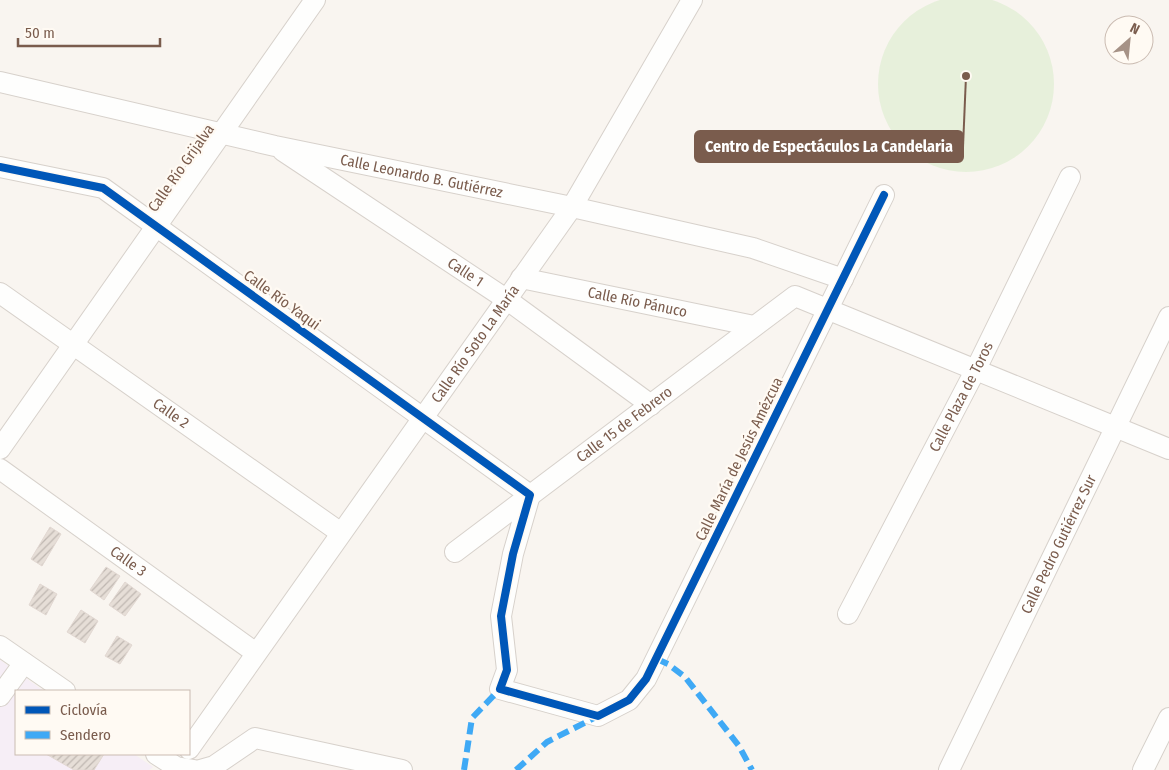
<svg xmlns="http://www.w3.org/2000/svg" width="1169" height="770" viewBox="0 0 1169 770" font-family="'Fira Sans Condensed',sans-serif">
  <defs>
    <pattern id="building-hatch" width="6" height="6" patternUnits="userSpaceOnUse" patternTransform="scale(1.25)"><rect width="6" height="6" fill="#e6ded7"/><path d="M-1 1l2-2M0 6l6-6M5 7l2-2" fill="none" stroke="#bfb7b1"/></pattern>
  </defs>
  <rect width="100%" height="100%" fill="#f9f5f0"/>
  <path fill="#f6eef6" d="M0 660 44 691H16V754H134L153 767 149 770H0Z"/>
  <path fill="#e7f0db" d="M878 84a88 88 0 1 1 176 0a88 88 0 1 1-176 0Z"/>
  <path fill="url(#building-hatch)" stroke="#e2d8d2" d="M50 527 61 534 42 566 31 559Z
    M106 567 120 576 104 600 90 590Z
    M125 582 141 594 125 616 109 605Z
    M40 584 57 594 46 615 29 605Z
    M81 610 98 621 85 643 67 632Z
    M117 636 132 645 120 664 105 656Z
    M46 754H104L94 770H74Z"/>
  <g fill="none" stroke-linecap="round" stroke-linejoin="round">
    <defs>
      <g id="minor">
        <path id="s1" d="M0 82 275 146 572 207 753 248 843 279"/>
        <path id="s2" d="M283 151 506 299 651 405"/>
        <path d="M0 167 103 188 530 495 513 554 501 616 507 670 500 689 598 716 629 700 646 679 884 195"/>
        <path id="s3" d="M521 278 754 326"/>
        <path id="s4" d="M0 293 341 533"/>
        <path d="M0 449 315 0"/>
        <path id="s5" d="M0 469 256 653"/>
        <path id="s6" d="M455 552 795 296 1169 449"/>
        <path id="s7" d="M848 614 976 369 1070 177"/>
        <path d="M0 646 65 691"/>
        <path d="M0 696 24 663"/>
        <path id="s8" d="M189 749 572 207 692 0"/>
        <path d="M156 754 176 767 194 770"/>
        <path d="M200 770 214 766 255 738 402 770"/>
        <path id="s9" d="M949 770 1169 317"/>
        <path d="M1143 770 1169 718"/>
      </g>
    </defs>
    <use href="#minor" stroke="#d7d1cb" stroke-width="22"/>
    <use href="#minor" stroke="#fefefd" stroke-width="20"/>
    <path stroke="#3fa9f5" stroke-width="6" stroke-dasharray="12 6" stroke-linecap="butt" d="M657 659 668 664 685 677 739 746 752 770
      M464 770 472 718 500 689
      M516 770 547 742 598 716"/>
    <defs>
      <path id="cycleway" d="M0 167 103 188 530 495 513 554 501 616 507 670 500 689 598 716 629 700 646 679 884 195"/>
    </defs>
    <use href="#cycleway" stroke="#fffaf3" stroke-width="11"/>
    <use href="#cycleway" stroke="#0057b8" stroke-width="8"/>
  </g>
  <g text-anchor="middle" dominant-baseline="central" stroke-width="4.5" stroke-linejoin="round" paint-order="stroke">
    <g font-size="15" fill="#7a5c4d" stroke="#fffaf3">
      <text transform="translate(181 168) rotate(-55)">Calle Río Grijalva</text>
      <text stroke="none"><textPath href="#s1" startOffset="432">Calle Leonardo B. Gutiérrez</textPath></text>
      <text stroke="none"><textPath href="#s2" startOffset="219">Calle 1</textPath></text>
      <text transform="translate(282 300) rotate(36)">Calle Río Yaqui</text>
      <text stroke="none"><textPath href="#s3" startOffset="119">Calle Río Pánuco</textPath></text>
      <text stroke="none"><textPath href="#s8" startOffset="496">Calle Río Soto La María</textPath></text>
      <text stroke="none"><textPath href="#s7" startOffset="245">Calle Plaza de Toros</textPath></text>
      <text stroke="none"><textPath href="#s4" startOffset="209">Calle 2</textPath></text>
      <text stroke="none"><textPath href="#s6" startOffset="212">Calle 15 de Febrero</textPath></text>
      <text transform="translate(739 459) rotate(-64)">Calle María de Jesús Amézcua</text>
      <text stroke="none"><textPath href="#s9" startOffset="251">Calle Pedro Gutiérrez Sur</textPath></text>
      <text stroke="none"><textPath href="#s5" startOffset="158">Calle 3</textPath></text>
    </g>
  </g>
  <path fill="none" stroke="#7a5c4d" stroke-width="2" d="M966 76L963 147"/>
  <circle fill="#7a5c4d" stroke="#fffaf3" stroke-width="2" cx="966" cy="76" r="5"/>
  <rect fill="#7a5c4d" stroke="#7a5c4d" stroke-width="2" x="695" y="131" width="268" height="31" rx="5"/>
  <g font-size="16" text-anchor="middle" font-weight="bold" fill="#fff">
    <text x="829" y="152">Centro de Espectáculos La Candelaria</text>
  </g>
  <rect x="15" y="690" width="175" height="65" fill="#fffaf3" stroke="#cabbb1"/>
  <rect x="25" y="706" width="25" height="8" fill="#0057b8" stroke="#cabbb1"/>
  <text x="60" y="715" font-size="15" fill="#7a5c4d">Ciclovía</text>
  <rect x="25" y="731" width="25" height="8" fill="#3fa9f5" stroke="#cabbb1"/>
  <text x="60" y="740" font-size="15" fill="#7a5c4d">Sendero</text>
  <g transform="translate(1129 40) rotate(27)"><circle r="24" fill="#fffaf3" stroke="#cabbb1"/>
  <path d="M0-4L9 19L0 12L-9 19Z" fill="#a69286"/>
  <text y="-8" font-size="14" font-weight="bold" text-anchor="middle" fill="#7a5c4d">N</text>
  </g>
  <path d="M18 38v8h142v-8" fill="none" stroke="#7a5c4d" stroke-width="2.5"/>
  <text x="25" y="38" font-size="15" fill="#7a5c4d" stroke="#fffaf3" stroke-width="4" paint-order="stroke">50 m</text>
</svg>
